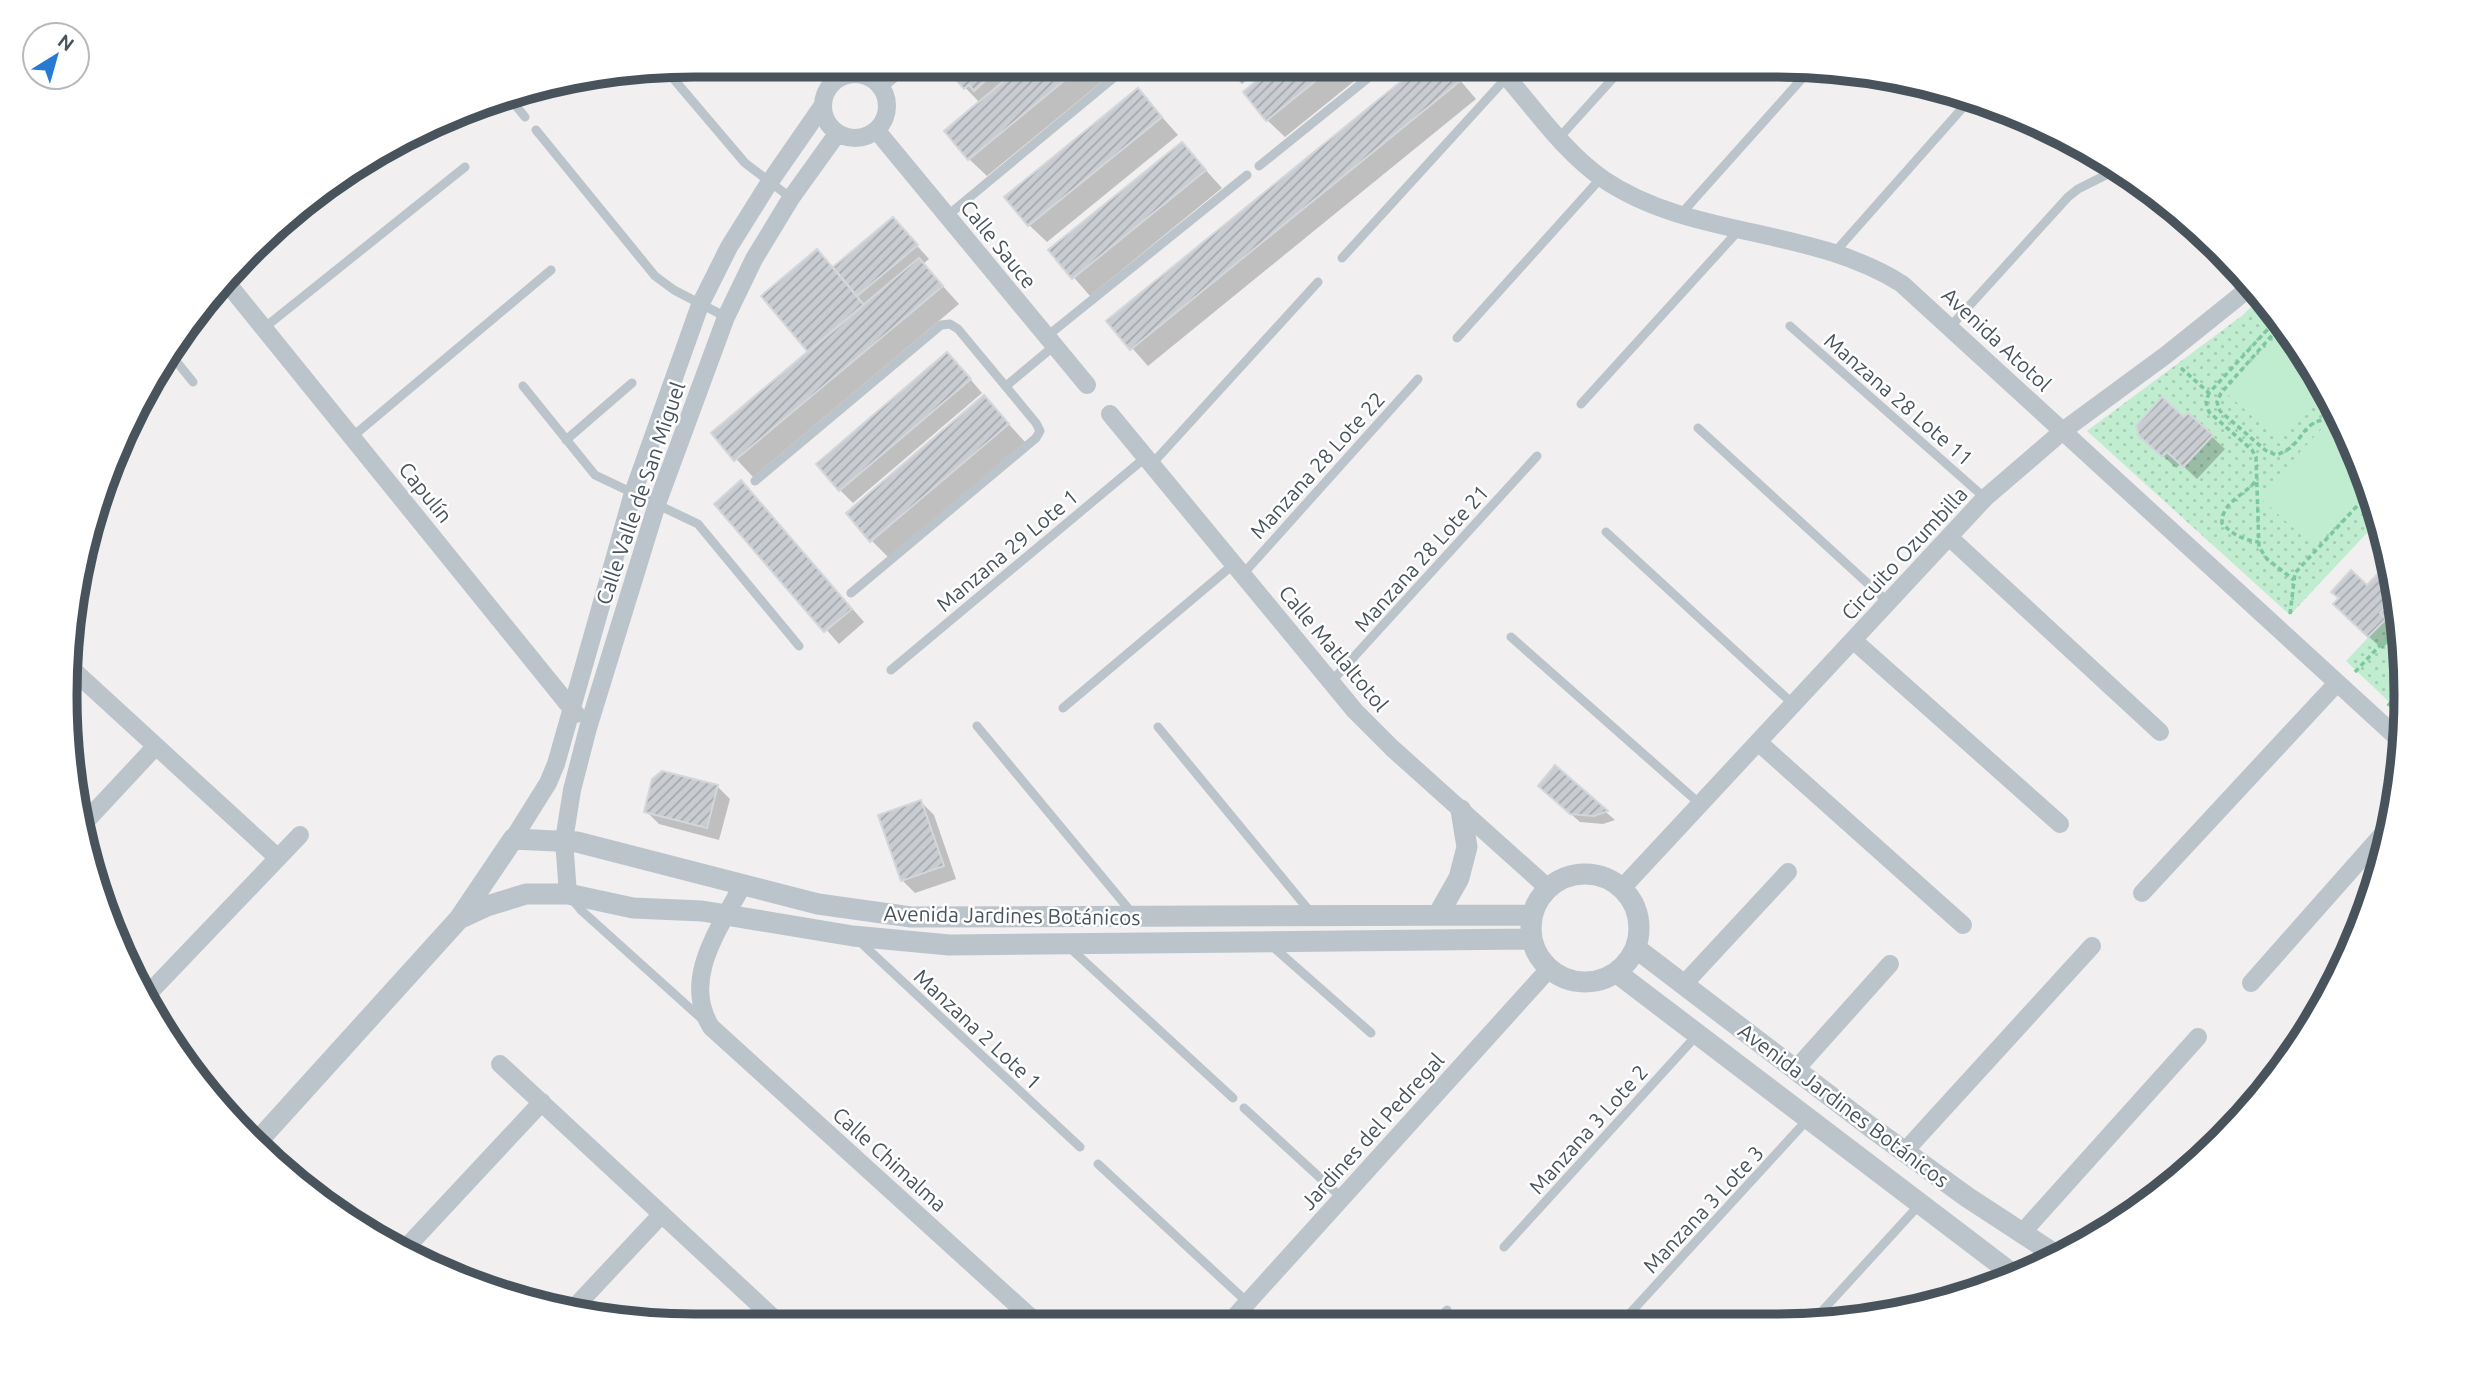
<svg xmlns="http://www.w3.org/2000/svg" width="2471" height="1391" viewBox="0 0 2471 1391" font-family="Ubuntu,sans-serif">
  <defs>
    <pattern id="park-dots" width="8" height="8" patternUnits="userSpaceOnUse" patternTransform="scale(1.75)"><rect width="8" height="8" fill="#c0eccf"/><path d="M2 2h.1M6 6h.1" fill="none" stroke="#a6ccb4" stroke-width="1.8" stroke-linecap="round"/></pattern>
    <pattern id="building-hatch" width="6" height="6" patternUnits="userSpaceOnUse" patternTransform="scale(1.75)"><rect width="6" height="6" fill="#c9ccd1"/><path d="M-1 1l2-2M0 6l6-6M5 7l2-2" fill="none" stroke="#a5a8ad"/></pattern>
  </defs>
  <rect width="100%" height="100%" fill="#f1efef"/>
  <path fill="#e2e0e0" d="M2380 519 2385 533 2388 553 2366 533Z"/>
  <path fill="url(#park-dots)" d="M2262 296 2276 312 2341 417 2380 519 2290 615 2087 431 2243 315Z
    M2397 607 2405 655 2403 715 2346 661Z"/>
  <path fill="#c0eccf" d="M2286 327 2324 388 2278 439 2227 394Z
    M2325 425 2355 452 2367 484 2312 545 2259 497Z"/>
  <path fill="#0003" d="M962 65H1122L987 176 969 159 980 103 958 80 966 73Z
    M1223 65H1265L1242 84Z
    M1278 65 1373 66 1285 137 1267 120Z
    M1423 66H1448L1476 99 1148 366 1109 322Z
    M1138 90 1178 135 1047 242 1029 225Z
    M1182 144 1222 188 1090 296 1051 251Z
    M893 219 929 259 923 264 959 304 753 477 713 434 811 352 834 269Z
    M960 367 982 393 853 503 840 490Z
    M984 397 1025 442 889 558 872 541Z
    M2189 415 2225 449 2197 479 2181 464 2176 468 2155 448Z
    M754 496 864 622 839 644 716 504Z
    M2390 564 2399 619 2391 627 2397 633 2382 649 2348 617 2341 598 2367 588Z
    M1556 768 1607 813 1615 820 1603 824 1580 822 1548 794Z
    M717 786 730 799 719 840 659 824 646 811Z
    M921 802 934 815 956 879 915 893 902 880Z"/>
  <path fill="url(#building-hatch)" stroke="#d3d6da" stroke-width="2" d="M959 65H992L989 67 994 73 974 91 969 85 964 89 956 80 963 72Z
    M1023 65H1083L968 160 944 131Z
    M1275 65 1334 66 1266 121 1243 92Z
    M1420 66H1448L1460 81 1130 350 1106 321Z
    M1138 88 1162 117 1028 226 1004 197Z
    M1182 142 1206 170 1072 279 1048 250Z
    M893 217 918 245 857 296 833 267Z
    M817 249 864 305 808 352 761 296Z
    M919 258 943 286 734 461 711 433Z
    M947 352 971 379 839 491 816 464Z
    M984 395 1009 424 870 542 846 513Z
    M2162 397 2184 417 2188 413 2213 435 2183 467 2167 452 2162 457 2139 436 2136 426Z
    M741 480 852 609 824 632 714 504Z
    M2381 521 2385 533 2386 539 2374 529Z
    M2390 561 2395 596 2380 613 2386 619 2368 637 2333 604 2339 598 2331 592 2351 570 2367 585Z
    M1555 765 1608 811 1594 816 1570 814 1538 786Z
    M662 771 718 785 707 828 644 812 652 779Z
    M921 800 944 866 901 881 878 815Z"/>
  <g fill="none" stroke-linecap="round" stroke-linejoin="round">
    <path stroke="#7bc79e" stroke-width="3.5" stroke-dasharray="5 3.5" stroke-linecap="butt" d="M2283 323 2221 393 2217 402 2220 411 2265 450 2276 455C2310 444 2296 414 2343 420
      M2181 368 2209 393 2279 317
      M2209 393 2206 402 2209 412 2252 450 2256 457 2259 547 2267 559 2294 580
      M2255 482C2242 497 2222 502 2222 523 2233 535 2243 540 2259 542
      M2290 614 2295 573 2370 492
      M2355 672 2385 640 2403 643
      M2393 699 2403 705
      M2388 706 2393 699 2405 666"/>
    <path stroke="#bbc4cb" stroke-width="9" d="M666 70 745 163 791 198
      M508 96 525 117
      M536 130 655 276 674 290 726 317
      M1558 139 1624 66
      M1259 166 1383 66
      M1681 214 1807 73
      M947 216 1129 65
      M1835 252 1966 104
      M1342 258 1507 77
      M1790 326 1985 498
      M1950 327 2068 197 2078 189 2118 169
      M264 328 465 167
      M1046 337 1247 175
      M1457 338 1601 178
      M168 351 193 382
      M523 386 595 475 698 524 799 646
      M1006 386 1054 346
      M1581 404 1740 229
      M1698 428 1888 602
      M352 437 551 270
      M566 440 632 383
      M1152 464 1318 282
      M755 481 941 325 950 324 958 329 1036 423 1040 431 1036 438 851 593
      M1606 532 1793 704
      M1243 574 1418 379
      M1511 637 1700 804
      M891 670 1146 457
      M1331 682 1537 456
      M1063 708 1234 564
      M977 726 1132 913
      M1158 727 1312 914
      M571 898 582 911 702 1019
      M857 939 1080 1147
      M1272 946 1371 1033
      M1070 948 1233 1098
      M1244 1108 1342 1198
      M1098 1164 1247 1302
      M1504 1247 1697 1035
      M1813 1321 1920 1204
      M1436 1322 1447 1310
      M1622 1322 1808 1119"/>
    <path stroke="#bbc4cb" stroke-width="18" d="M822 65 835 80
      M823 106a32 32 0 1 1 64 0a32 32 0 1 1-64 0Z
      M1504 74C1536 110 1563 151 1603 179 1691 239 1811 226 1902 284L2402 742
      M880 84 903 65
      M877 131 1087 385
      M228 284 576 714
      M1110 414 1355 711 1392 748 1548 888
      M1949 537 2160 732
      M1853 640 2060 824
      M73 670 277 857
      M1758 742 1963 925
      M86 821 156 746
      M513 839 548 783 556 764 633 493 700 305 729 247 769 183 821 108
      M742 886C720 928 681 979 711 1027L1038 1324
      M1623 887 1985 498 2064 430 2166 355 2252 286
      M2142 893 2337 683
      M568 894 564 840 572 790 588 728 657 504 726 317 754 259 791 198 837 134
      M2251 983 2389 827
      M1684 984 1788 872
      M148 994 300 835
      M500 1064 780 1324
      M1796 1069 1890 964
      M1905 1151 2092 946
      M2021 1234 2198 1037
      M402 1252 542 1102
      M573 1309 662 1214
      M1229 1323 1549 969"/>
    <path stroke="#bbc4cb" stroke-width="21" d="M1531 928a54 54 0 1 1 108 0a54 54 0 1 1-108 0Z
      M1438 915 1459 878 1467 847 1461 810
      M461 918 487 906 526 894H568L633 908 702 911 853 936 949 945 1532 939
      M1637 949 1872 1128 1967 1197 2056 1255
      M1617 973 2014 1275
      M258 1141 459 919 513 839 577 842 818 904 911 917 1532 915"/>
  </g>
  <g text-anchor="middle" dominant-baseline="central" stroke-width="5" stroke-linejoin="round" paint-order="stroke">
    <g font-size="21" fill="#48535b" stroke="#fff">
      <text transform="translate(999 244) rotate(51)">Calle Sauce</text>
      <text transform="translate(1997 339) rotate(43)">Avenida Atotol</text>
      <text transform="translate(1899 399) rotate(41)">Manzana 28 Lote 11</text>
      <text transform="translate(1317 465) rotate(-48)">Manzana 28 Lote 22</text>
      <text transform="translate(426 492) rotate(51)">Capulín</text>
      <text transform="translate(640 493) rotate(-71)">Calle Valle de San Miguel</text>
      <text transform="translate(1007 550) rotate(-40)">Manzana 29 Lote 1</text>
      <text transform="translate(1904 553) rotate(-47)">Circuito Ozumbilla</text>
      <text transform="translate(1421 558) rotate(-48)">Manzana 28 Lote 21</text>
      <text transform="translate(1334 648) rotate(50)">Calle Matlaltotol</text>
      <text transform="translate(1012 915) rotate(1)">Avenida Jardines Botánicos</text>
      <text transform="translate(978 1029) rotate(43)">Manzana 2 Lote 1</text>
      <text transform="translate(1844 1105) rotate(37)">Avenida Jardines Botánicos</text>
      <text transform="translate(1588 1129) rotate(-48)">Manzana 3 Lote 2</text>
      <text transform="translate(1372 1131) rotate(-48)">Jardines del Pedregal</text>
      <text transform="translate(890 1159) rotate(42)">Calle Chimalma</text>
      <text transform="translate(1703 1209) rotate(-47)">Manzana 3 Lote 3</text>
    </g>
  </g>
  <path d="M0 0H2471V1391H0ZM695 77H1776A618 618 0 0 1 2394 695V696A618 618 0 0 1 1776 1314H695A618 618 0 0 1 77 696V695A618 618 0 0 1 695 77Z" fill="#fff" fill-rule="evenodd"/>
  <path fill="none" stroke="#48535b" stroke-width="9" d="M695 77H1776A618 618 0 0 1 2394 695V696A618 618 0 0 1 1776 1314H695A618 618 0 0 1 77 696V695A618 618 0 0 1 695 77Z"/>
  <g transform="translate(56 56) rotate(37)"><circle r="33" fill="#ffffff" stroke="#b6babd" stroke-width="2"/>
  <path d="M0-5L12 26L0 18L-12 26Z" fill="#267ad4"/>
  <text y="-10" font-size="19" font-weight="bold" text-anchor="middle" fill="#48535b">N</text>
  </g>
</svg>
